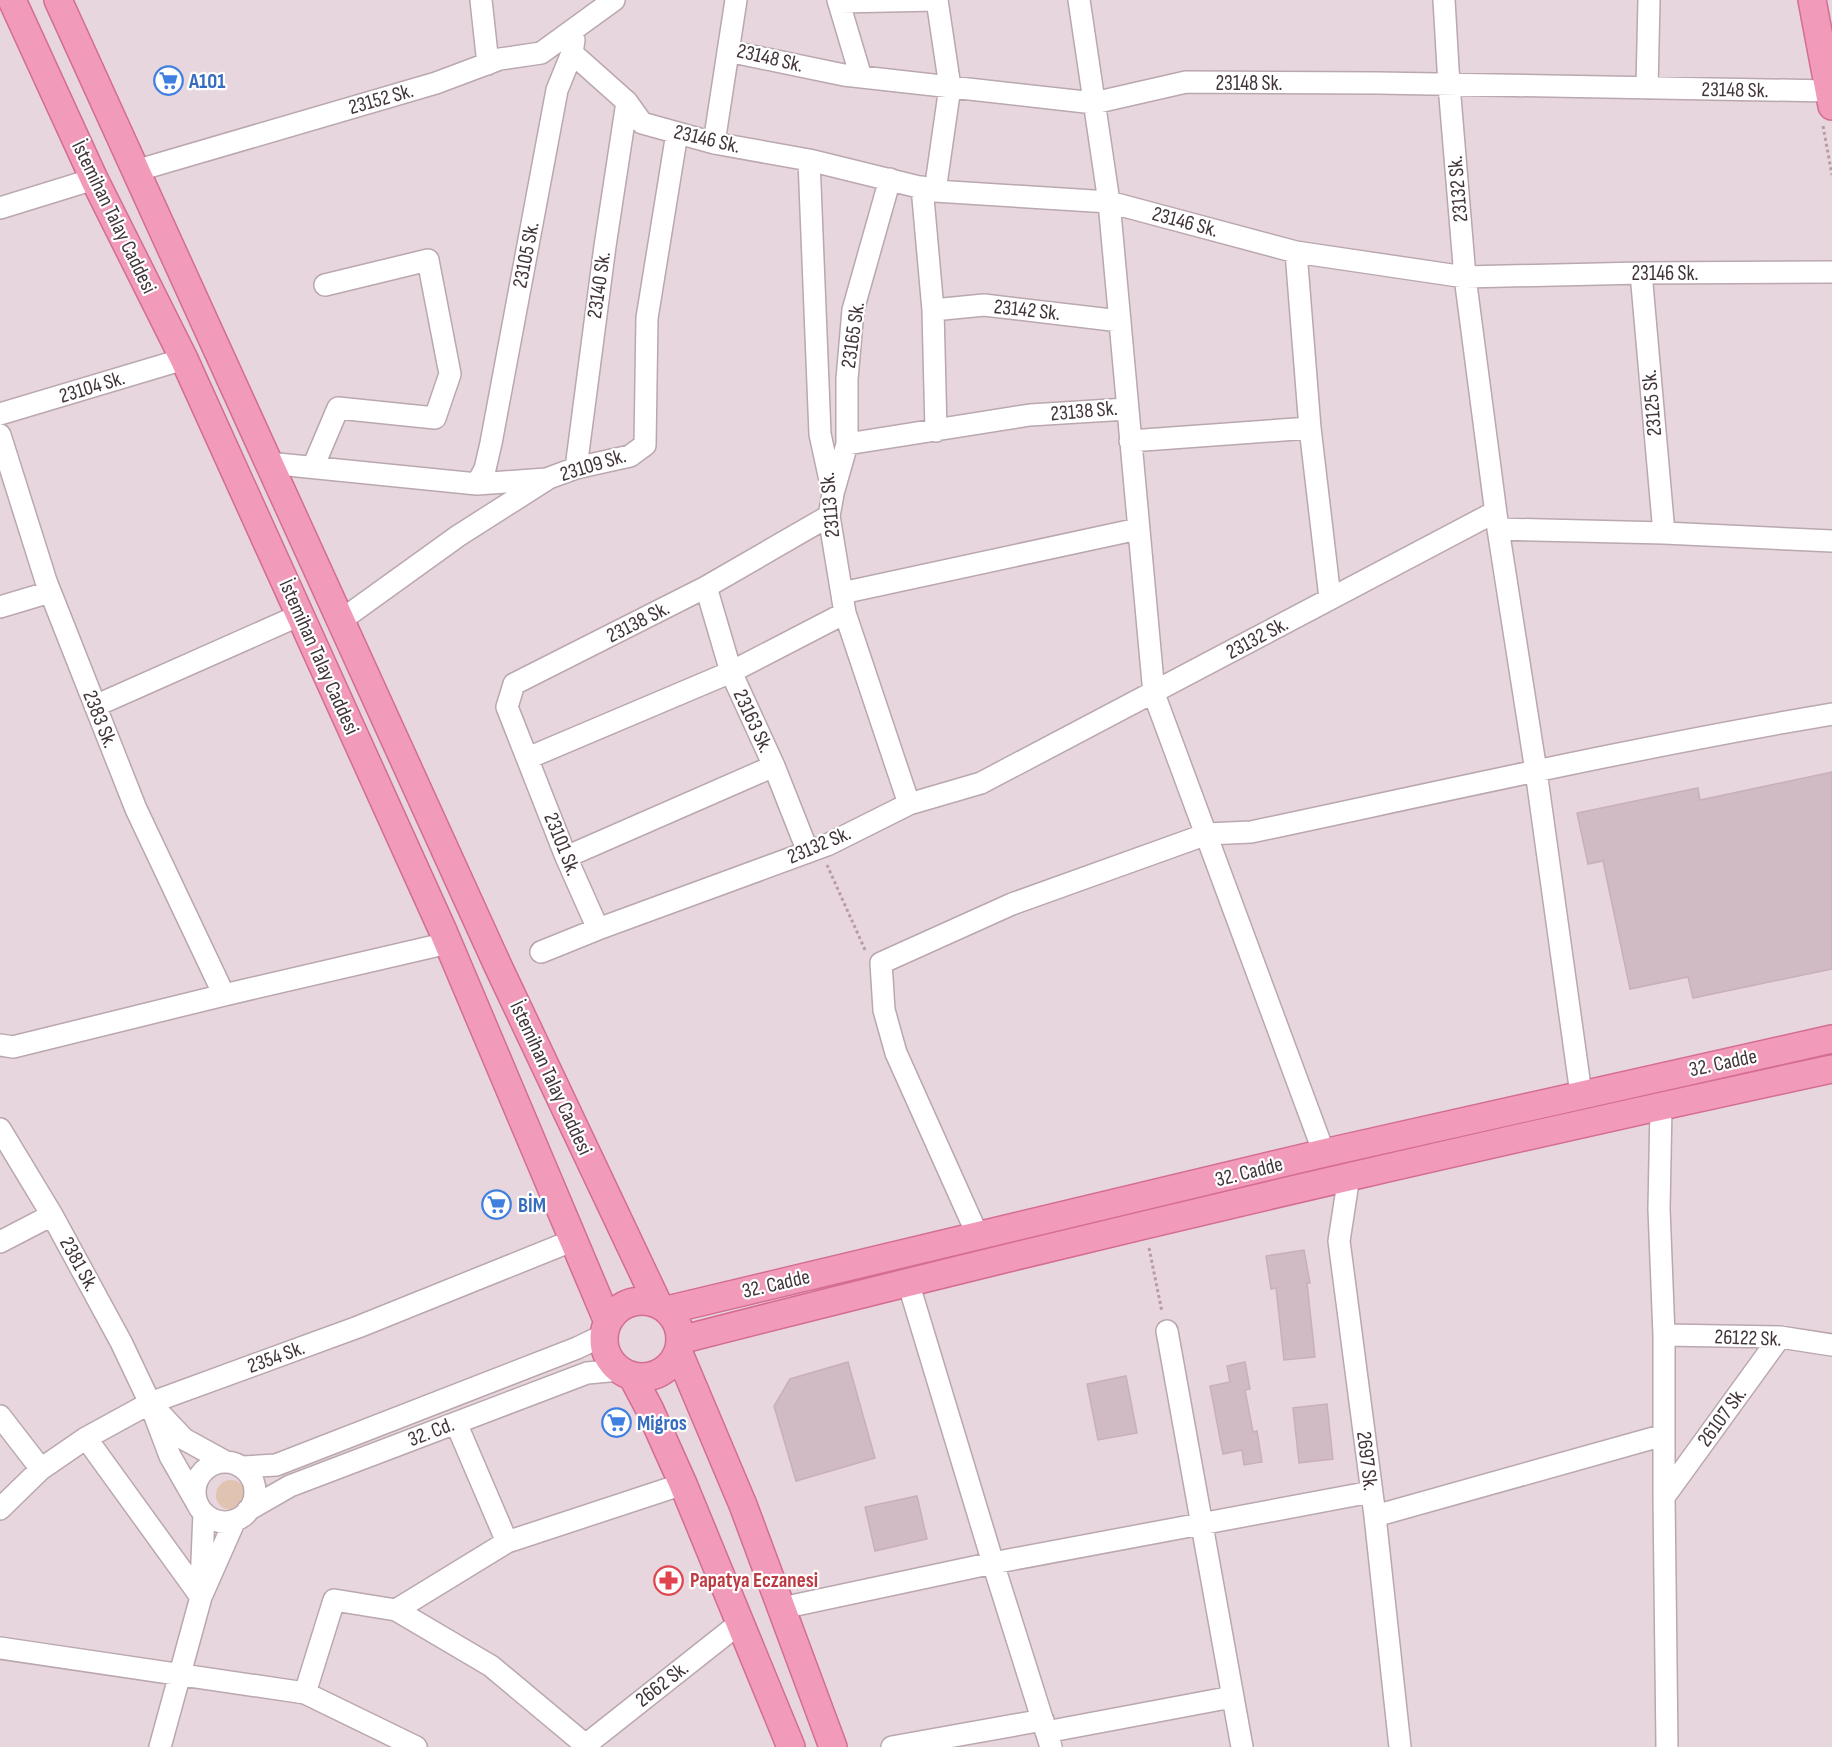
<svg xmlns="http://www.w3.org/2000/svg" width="1832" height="1747" viewBox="0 0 1832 1747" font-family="'Sofia Sans Condensed',sans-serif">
  <rect width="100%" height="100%" fill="#efe4e8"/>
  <path fill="#e7d6dd" d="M0 0H1832V1747H0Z"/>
  <path fill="#e0c3b0" d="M216 1495a15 15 0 1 1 30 0a15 15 0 1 1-30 0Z"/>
  <path fill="#d0bac4" stroke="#c9afbb" stroke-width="1.5" d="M1832 772V969L1693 998 1688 977 1630 989 1603 861 1588 864 1577 813 1698 788 1700 800Z
    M1304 1250 1310 1283H1307L1315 1357 1284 1360 1276 1288 1271 1289 1266 1256Z
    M848 1362 875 1458 796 1481 774 1406 790 1379Z
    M1245 1362 1250 1389 1245 1390 1253 1432 1257 1431 1262 1462 1244 1465 1242 1450 1223 1454 1210 1386 1230 1382 1227 1366Z
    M1126 1376 1137 1433 1098 1440 1087 1384Z
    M1327 1404 1333 1459 1299 1463 1293 1408Z
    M917 1496 927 1539 875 1551 865 1507Z"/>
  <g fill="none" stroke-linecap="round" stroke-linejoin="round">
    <defs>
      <path id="minor" d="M481 0 488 64
        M838 0 861 77
        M1079 0 1109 202 1154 694 1324 1153
        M1444 0 1449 85 1465 277 1498 529 1536 771 1581 1094
        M839 2 937 0
        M728 51 844 75 1094 103 1186 82 1378 83 1829 91
        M572 53 627 102 642 123 714 143 809 160 935 191 1109 202 1296 252 1465 277 1641 273 1832 272
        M1647 88 1649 0
        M714 143 736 0
        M809 160 820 434 833 494 829 516 845 613 909 804
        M135 171 436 83 500 59 541 53 614 0
        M922 187 933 310 936 431
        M935 191 950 87 937 0
        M0 208 94 179
        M1296 252 1310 428 1330 598
        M1641 273 1664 533
        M933 310 984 305 1120 321
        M0 414 184 359
        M0 435 46 581 136 809 224 995
        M1130 441 1310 428
        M847 444 1030 415 1127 409
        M268 463 477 484 546 479
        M313 467 338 408 435 418 450 374 428 260 325 285
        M576 468 605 246 627 102
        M477 484 485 469 491 443 557 90 572 53 574 40
        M834 490 847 444V379L853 310 890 179
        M1498 529 1664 533 1832 541
        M706 587 731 672 774 766 808 852
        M842 593 1138 529
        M0 607 50 592
        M340 621 458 536 549 478 576 468 630 456 645 445 647 318 677 133
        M95 706 300 615
        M528 758 731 672 845 613
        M566 857 774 766
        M598 929 566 857 507 707 514 684 706 587 829 516
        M541 952 598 929 827 845 909 804 981 783 1495 512
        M0 1045 13 1047 224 995 448 943
        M1661 1107 1659 1209 1664 1335V1497L1667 1747
        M0 1129 52 1215 121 1342 150 1403
        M1349 1176 1339 1241 1375 1516 1400 1747
        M978 1236 896 1053 884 1010 881 963 1012 904 1207 834 1251 832C1444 791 1637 747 1832 714
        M0 1242 52 1215
        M908 1282 993 1563 1051 1747
        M1167 1331 1242 1747
        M1664 1335 1780 1337 1832 1345
        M0 1416 41 1469
        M456 1423 507 1542
        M86 1438 201 1597
        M195 1492a30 30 0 1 1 60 0a30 30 0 1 1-60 0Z
        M243 1467 276 1465 577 1348 604 1335
        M1664 1497 1780 1337
        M198 1505 170 1456 150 1403 184 1439 224 1461
        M0 1509 41 1469 86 1438 150 1403 358 1327 574 1240
        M248 1510 290 1486 587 1373 620 1370
        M1375 1516 1664 1435
        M201 1585 204 1513
        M782 1608 993 1563 1371 1492
        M396 1610 507 1542 683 1484
        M0 1648 305 1693 416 1747
        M305 1693 334 1600 396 1610 491 1666 588 1747
        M1046 1732 1232 1697
        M160 1747 201 1597 235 1520
        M583 1747 741 1622
        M892 1747 1043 1720"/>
      <path id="major" d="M12 0 94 179 184 359 443 931 608 1322
        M58 0 498 966 658 1304
        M1812 0 1832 106
        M604 1339a38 38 0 1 1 76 0a38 38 0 1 1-76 0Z
        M667 1310 1324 1153 1832 1039
        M680 1340C1062 1242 1446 1152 1832 1069
        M678 1351 743 1505 833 1747
        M632 1376 649 1408 683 1484 791 1747"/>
    </defs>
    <use href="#minor" stroke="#baa7af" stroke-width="24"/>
    <use href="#major" stroke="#d46d93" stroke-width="30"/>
    <path stroke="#ba9aa7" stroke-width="3" stroke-dasharray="3 3" stroke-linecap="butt" d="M1823 126 1832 175
      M827 865 866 952
      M1149 1248 1162 1312"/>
    <use href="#minor" stroke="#fff" stroke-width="21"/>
    <use href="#major" stroke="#f29ab9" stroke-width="27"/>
  </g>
  <defs>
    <symbol id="supermarket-ring" viewBox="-11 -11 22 22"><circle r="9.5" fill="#fff" stroke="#3f7fe0" stroke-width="1.5"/><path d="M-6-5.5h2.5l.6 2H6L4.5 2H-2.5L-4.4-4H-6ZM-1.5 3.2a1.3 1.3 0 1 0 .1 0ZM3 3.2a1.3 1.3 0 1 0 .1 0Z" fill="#3f7fe0"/></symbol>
    <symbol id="pharmacy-ring" viewBox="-11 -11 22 22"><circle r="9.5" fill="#fff" stroke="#e0444e" stroke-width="1.5"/><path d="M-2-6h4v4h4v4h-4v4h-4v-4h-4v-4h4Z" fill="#e0444e"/></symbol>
  </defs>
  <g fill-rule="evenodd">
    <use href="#supermarket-ring" x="152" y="64" width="33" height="33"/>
    <use href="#supermarket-ring" x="480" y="1188" width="33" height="33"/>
    <use href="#supermarket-ring" x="600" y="1406" width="33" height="33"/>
    <use href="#pharmacy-ring" x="652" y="1564" width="33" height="33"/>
  </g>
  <g text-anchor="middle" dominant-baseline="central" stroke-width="4.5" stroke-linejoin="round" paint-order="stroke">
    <g font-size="21" fill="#41343a" stroke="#fff">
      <text transform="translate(770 58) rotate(13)">23148 Sk.</text>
      <text x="1249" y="83">23148 Sk.</text>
      <text transform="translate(1735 90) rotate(1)">23148 Sk.</text>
      <text transform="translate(381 99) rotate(-16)">23152 Sk.</text>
      <text transform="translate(707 139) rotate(13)">23146 Sk.</text>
      <text transform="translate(1458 189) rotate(-95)">23132 Sk.</text>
      <text transform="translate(114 217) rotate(64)">İstemihan Talay Caddesi</text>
      <text transform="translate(1185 222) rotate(15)">23146 Sk.</text>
      <text transform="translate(526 255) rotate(-79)">23105 Sk.</text>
      <text x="1665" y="273">23146 Sk.</text>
      <text transform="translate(599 285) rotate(-82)">23140 Sk.</text>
      <text transform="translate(1027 310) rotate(6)">23142 Sk.</text>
      <text transform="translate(853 335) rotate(-82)">23165 Sk.</text>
      <text transform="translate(92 387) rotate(-17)">23104 Sk.</text>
      <text transform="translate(1652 403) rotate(-95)">23125 Sk.</text>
      <text transform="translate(1084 411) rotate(-5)">23138 Sk.</text>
      <text transform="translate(593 465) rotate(-17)">23109 Sk.</text>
      <text transform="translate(830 505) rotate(-95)">23113 Sk.</text>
      <text transform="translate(638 622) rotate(-27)">23138 Sk.</text>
      <text transform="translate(1257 638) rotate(-28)">23132 Sk.</text>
      <text transform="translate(319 657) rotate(66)">İstemihan Talay Caddesi</text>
      <text transform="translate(100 719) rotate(68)">2383 Sk.</text>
      <text transform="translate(753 721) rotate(65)">23163 Sk.</text>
      <text transform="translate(562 844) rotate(68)">23101 Sk.</text>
      <text transform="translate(819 845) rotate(-23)">23132 Sk.</text>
      <text transform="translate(1723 1063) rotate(-12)">32. Cadde</text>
      <text transform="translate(551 1078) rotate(65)">İstemihan Talay Caddesi</text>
      <text transform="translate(1249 1172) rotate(-14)">32. Cadde</text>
      <text transform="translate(79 1264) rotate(61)">2381 Sk.</text>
      <text transform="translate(776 1284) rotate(-13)">32. Cadde</text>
      <text transform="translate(1748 1338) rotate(2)">26122 Sk.</text>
      <text transform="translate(276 1357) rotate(-20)">2354 Sk.</text>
      <text transform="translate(1722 1417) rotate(-54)">26107 Sk.</text>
      <text transform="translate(431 1432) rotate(-21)">32. Cd.</text>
      <text transform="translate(1367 1461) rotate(83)">2697 Sk.</text>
      <text transform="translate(662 1684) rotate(-38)">2662 Sk.</text>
    </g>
    <g font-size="21" font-weight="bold" fill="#366cbe" stroke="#fff" text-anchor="start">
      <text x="189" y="81">A101</text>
      <text x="518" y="1205">BİM</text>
      <text x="637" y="1423">Migros</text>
    </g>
    <g font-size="21" font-weight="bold" fill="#be3a42" stroke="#fff" text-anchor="start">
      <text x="690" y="1580">Papatya Eczanesi</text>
    </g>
  </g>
</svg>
